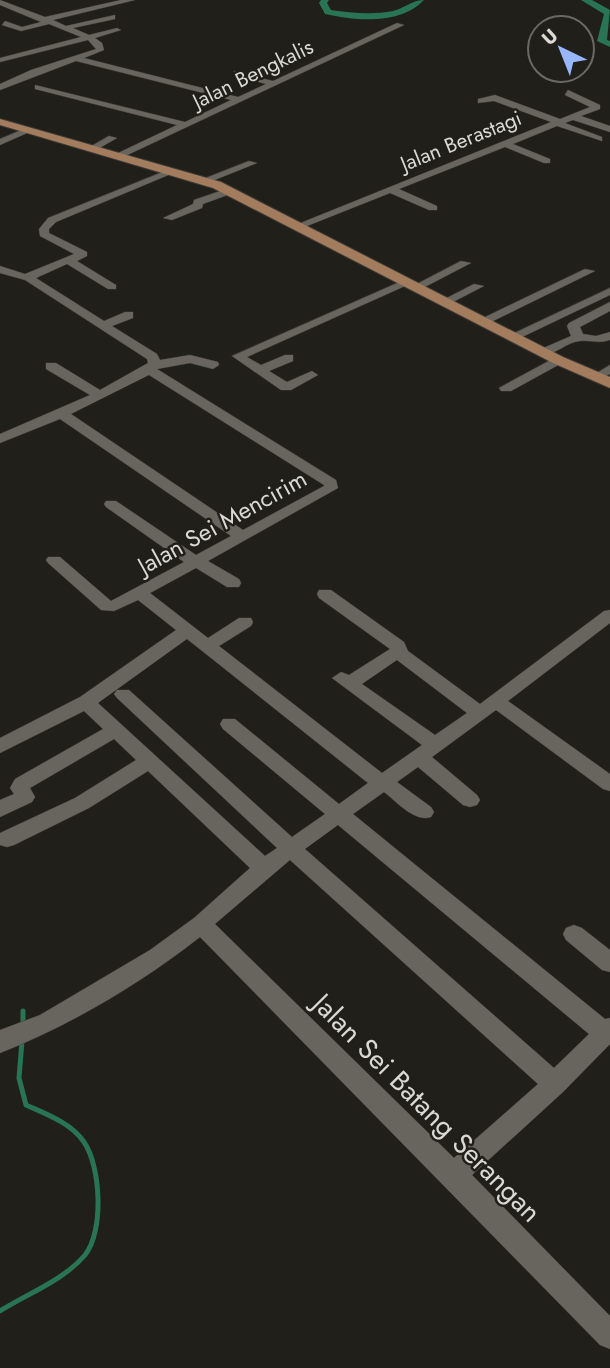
<svg xmlns="http://www.w3.org/2000/svg" width="610" height="1368" viewBox="0 0 610 1368" font-family="Jost,sans-serif">
  <rect width="100%" height="100%" fill="#211f19"/>
  <g fill="none" stroke-linecap="round" stroke-linejoin="round">
    <path stroke="#287453" stroke-width="5" d="M23 1011V1023
      M0 1311C27 1294 64 1280 85 1255 104 1231 101 1167 84 1142 71 1123 46 1114 26 1105L19 1078 22 1041"/>
    <path fill="#287453" fill-rule="evenodd" d="M321 0H329L327 3 331 10C351 13 373 15 393 11 405 8 412 0 424 0 400 25 357 21 325 14L319 3Z
      M581 0H592L610 10 607 40 610 41V47L597 41 604 14Z"/>
    <defs>
      <path id="minor" d="M0 0 45 17 121 0H135L53 20 66 26 115 15V19L73 28 89 35 117 28 121 30 95 38 102 43 104 50 84 58 238 97 266 84 234 75V71L273 81 397 23 404 25 121 158 116 155 118 153 177 125 35 89V85L185 122 231 100 76 61 0 90V84L31 70 96 49 88 40 0 62V58L81 37 49 24 21 31 2 25 5 21 22 27 41 22 0 5Z
        M568 90 600 105V109L581 116 610 126V132L573 120 565 123 602 137V141L557 126 513 144 550 159V163H544L505 147 399 189 437 206V210H429L390 193 302 228 293 226 551 122 494 101 478 103V99L495 95 560 119 590 107 565 95Z
        M26 128 34 130 0 145V139Z
        M109 136 117 138 96 150 88 148Z
        M249 161 257 163 207 183 198 181Z
        M170 169 178 171 56 222 49 229V233L87 252V256L77 261 116 285V289H108L67 264 36 278 104 321 125 312H133V318L112 326 157 354 160 360 190 355 218 362 219 365 213 369 190 363 157 369 336 480 338 488 208 561 239 579 241 583 239 587H227L196 568 150 593 208 638 239 618H251L253 622 251 626 219 646 382 773 422 745 332 678 341 672 349 675 390 649 319 598 317 594 319 590H331L404 642 408 651 480 704 604 611 610 610V623L508 701 610 774V791L603 789 496 710 432 757 477 795 480 800 477 805 470 807 463 805 418 767 397 782 431 807 434 812 431 817C415 823 396 801 384 792L353 814 605 1019 610 1018V1044L563 1092 472 1175 610 1316V1349L600 1345 200 937C140 984 71 1025 0 1053V1030L40 1015 150 950 194 918 250 868 148 771 89 808 14 845 7 847 0 845V833L75 798 136 760 114 739 30 788 35 797 32 802 0 817V800L14 794 10 788 15 779 103 729 84 711 0 753V738L80 697 176 630 138 600 114 611 101 610 48 563 46 560 48 557H60L111 601 184 562 106 507 104 504 106 501H116L196 555 231 536 60 419 0 443V434L90 395 46 369V363H56L100 390 148 363 147 359 25 280 0 273V266L25 274 74 254 40 236 39 229 48 218ZM149 375 324 485V486L243 530 71 414ZM187 639 201 650 368 783 339 804 235 719H223L220 724 223 729 325 814 292 837 129 690H117L114 694 117 698 277 848 265 856 98 703ZM397 660 467 713 435 735 362 684ZM338 825 589 1034 554 1068 305 849ZM290 860 538 1084 454 1158 215 924Z
        M229 188 233 189V193L203 204 202 208 172 220 163 218 193 204 194 200Z
        M461 261 471 263 421 289 411 287Z
        M585 269 595 271 489 323 479 320Z
        M404 280 414 282 247 357 261 365 285 355H293V361L269 371 287 382 312 371 318 375 291 390H281L232 356Z
        M474 284 484 286 451 303 441 301Z
        M610 288V295L518 339 508 336Z
        M610 302V311L580 327 583 334 596 336 610 332V340C598 344 591 340 580 341 566 342 555 356 541 355V349L571 336 567 326 569 323Z
        M558 356 562 357V363L511 391H501L499 388Z
        M610 365V374L596 381 590 377Z
        M574 925 582 928 610 950V972L602 970 566 940 563 934 566 928Z"/>
      <path id="major" d="M0 119 221 182 563 357 610 377V388L553 363 213 188 0 125Z"/>
    </defs>
    <use href="#minor" stroke="#3c3b37" stroke-width="1"/>
    <use href="#major" stroke="#3c3b37" stroke-width="2"/>
    <use href="#minor" fill="#68655e" fill-rule="evenodd"/>
    <use href="#major" fill="#a37c5d" fill-rule="evenodd"/>
  </g>
  <g text-anchor="middle" dominant-baseline="central" stroke-width="5" stroke-linejoin="round" paint-order="stroke">
    <g font-size="21" fill="#dad9d5" stroke="#211f19">
      <text transform="translate(253 74) rotate(-26)">Jalan Bengkalis</text>
      <text transform="translate(461 141) rotate(-22)">Jalan Berastagi</text>
    </g>
    <g font-size="24" fill="#dad9d5" stroke="#211f19">
      <text transform="translate(222 522) rotate(-29)">Jalan Sei Mencirim</text>
    </g>
    <g font-size="28" fill="#dad9d5" stroke="#211f19">
      <text transform="translate(427 1108) rotate(45)">Jalan Sei Batang Serangan</text>
    </g>
  </g>
  <g transform="translate(561 49) rotate(317)"><circle r="33" fill="#211f19" stroke="#6b6964" stroke-width="2"/>
  <path d="M0-5L12 26L0 18L-12 26Z" fill="#97b6fd"/>
  <text y="-10" font-size="19" font-weight="bold" text-anchor="middle" fill="#dad9d5">U</text>
  </g>
</svg>
